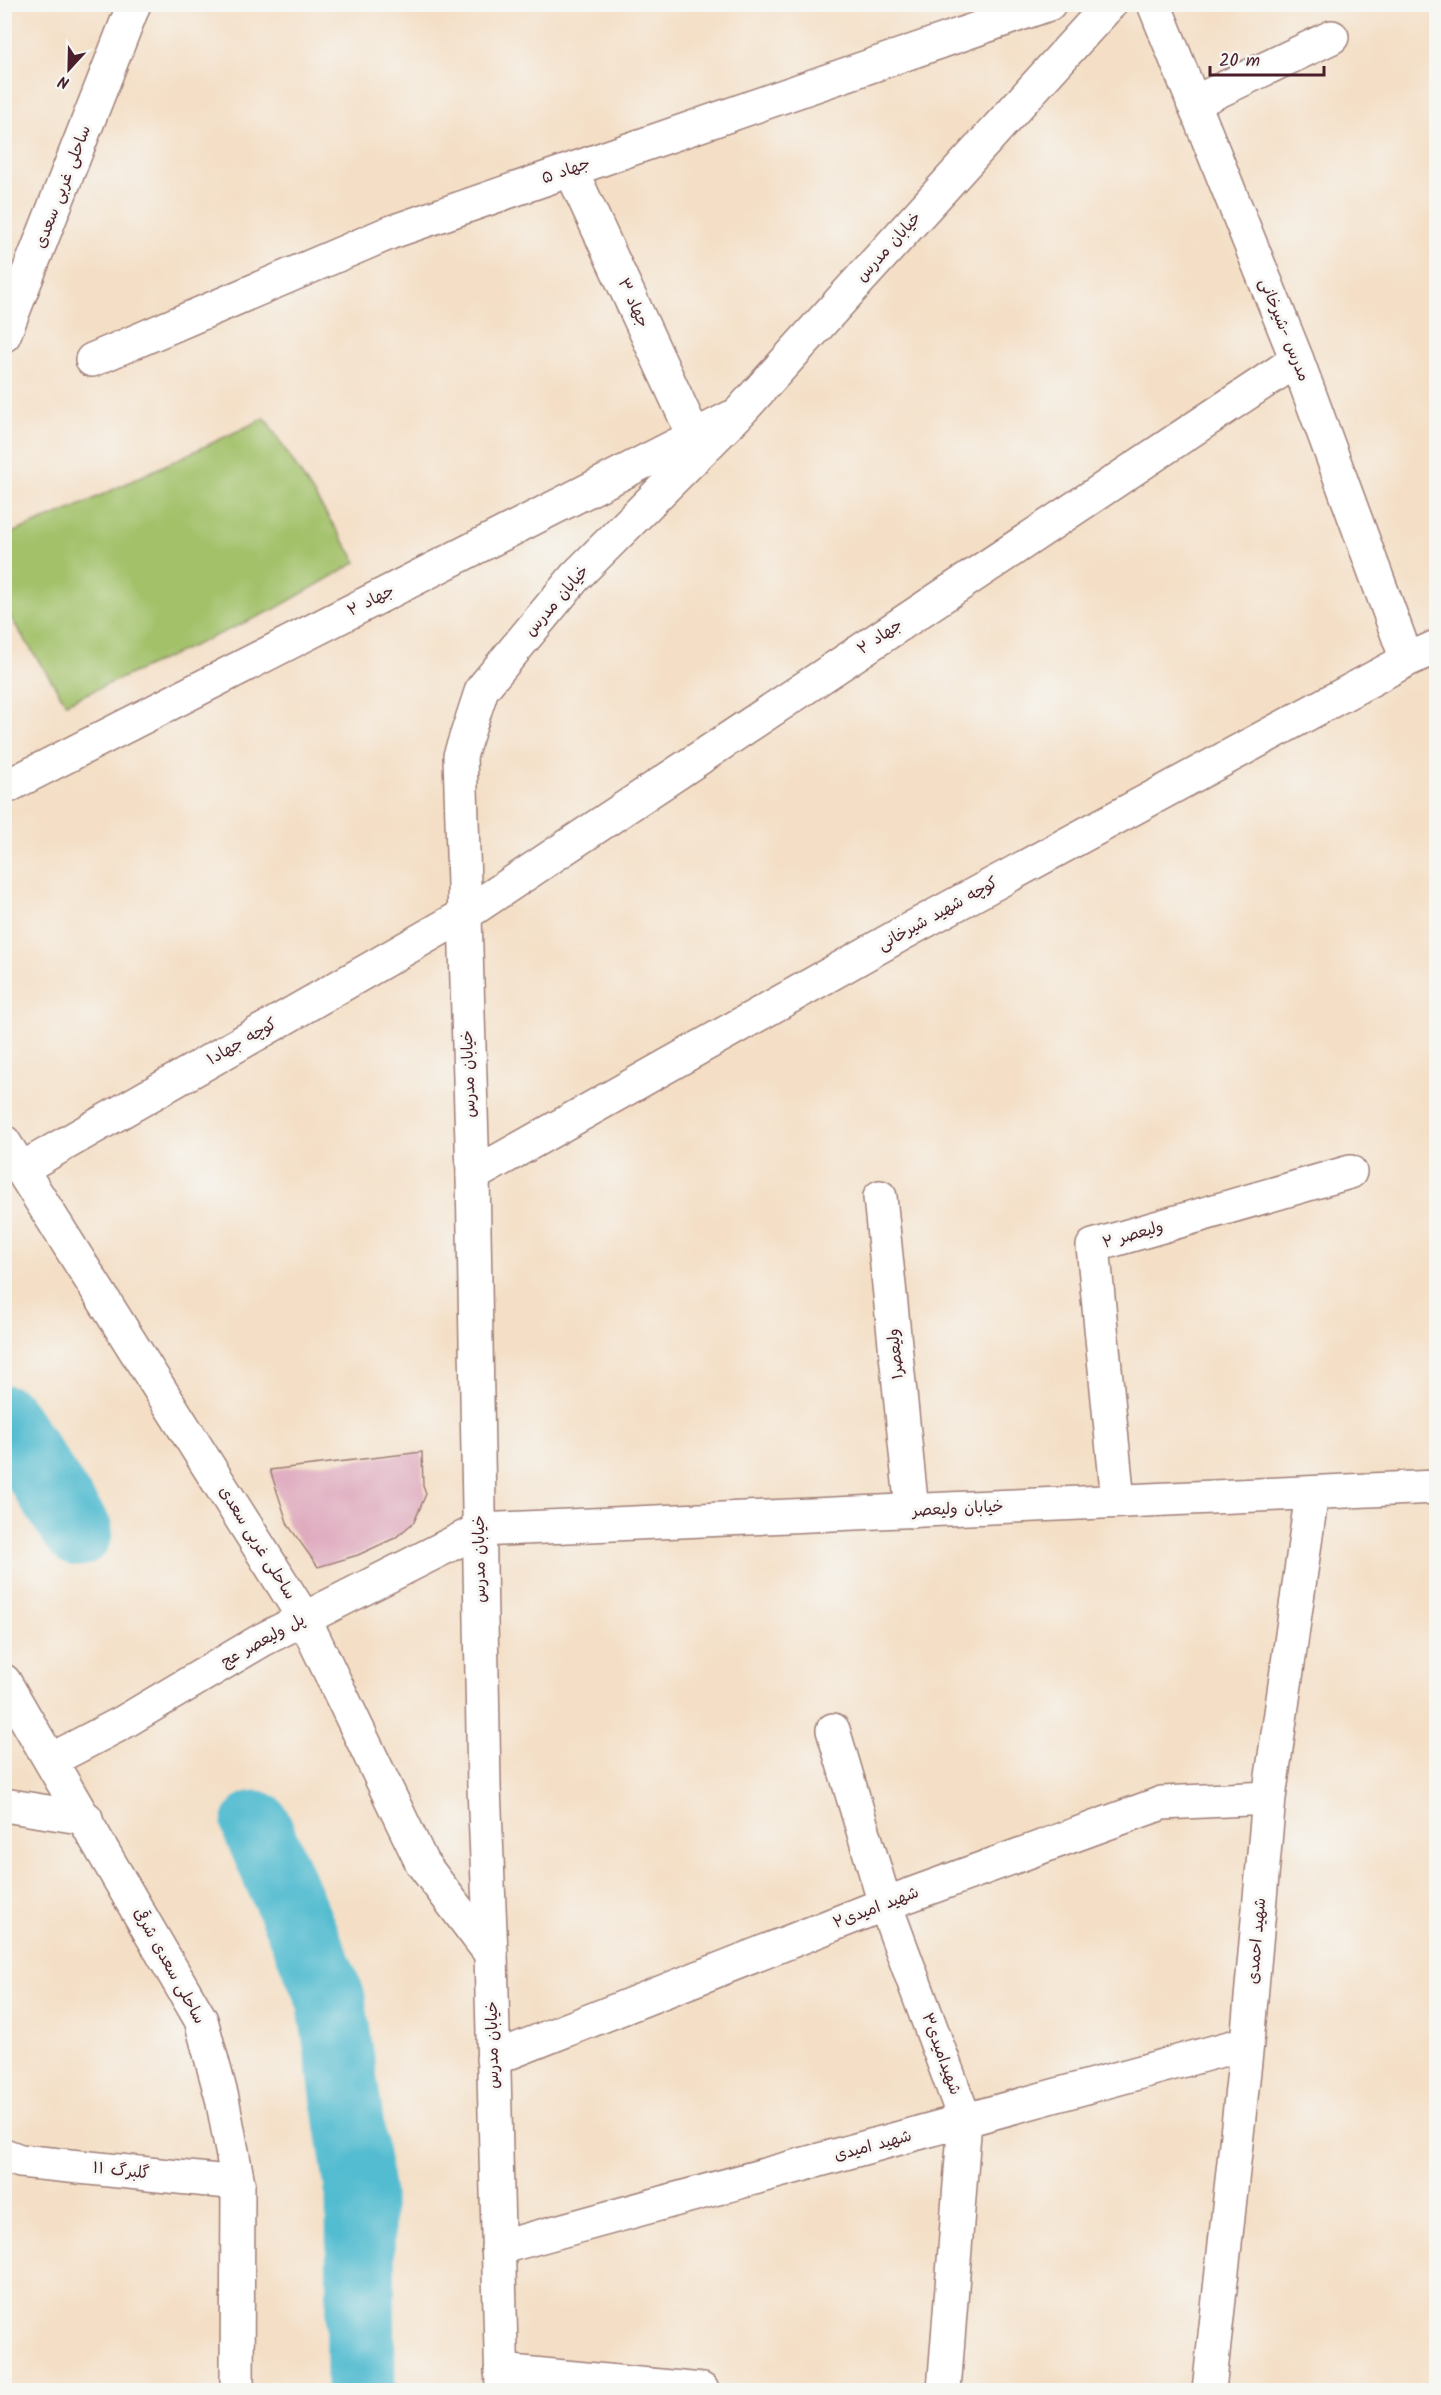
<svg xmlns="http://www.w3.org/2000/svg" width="1441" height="2395" viewBox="0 0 1441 2395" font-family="Kalam,'Playpen Sans Arabic',sans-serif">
  <rect width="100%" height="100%" fill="#f6f6f2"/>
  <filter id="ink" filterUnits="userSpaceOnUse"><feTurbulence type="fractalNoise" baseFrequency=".0167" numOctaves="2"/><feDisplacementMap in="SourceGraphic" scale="12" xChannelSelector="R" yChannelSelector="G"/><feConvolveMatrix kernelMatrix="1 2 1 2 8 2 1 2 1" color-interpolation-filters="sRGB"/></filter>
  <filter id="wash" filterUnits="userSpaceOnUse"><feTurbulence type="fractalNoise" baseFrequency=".008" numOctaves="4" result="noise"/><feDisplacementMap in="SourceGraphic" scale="24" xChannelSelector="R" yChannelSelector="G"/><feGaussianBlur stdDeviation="1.35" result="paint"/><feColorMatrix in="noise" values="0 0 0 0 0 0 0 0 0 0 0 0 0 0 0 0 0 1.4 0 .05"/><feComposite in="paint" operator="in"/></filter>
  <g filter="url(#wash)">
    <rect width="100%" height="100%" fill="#f4dfc6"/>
    <path fill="#a2c169" stroke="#76704a" stroke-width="1.5" d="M265 418 357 562 273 610 66 703 5 609 6 535 72 509Z"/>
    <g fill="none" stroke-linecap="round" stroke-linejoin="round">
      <path stroke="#53bcd0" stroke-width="69" d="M4 1419 78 1532
        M256 1825 331 1999 360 2195 361 2390"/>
    </g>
    <g id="blocks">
      <path fill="#dfaabe" d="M422 1452 423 1486 426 1494 414 1522 395 1538 358 1555 318 1567 288 1525 270 1470Z"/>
    </g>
  </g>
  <g filter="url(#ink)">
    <use href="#blocks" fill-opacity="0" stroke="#9f7f78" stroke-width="1.5"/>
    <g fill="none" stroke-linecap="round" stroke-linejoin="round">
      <defs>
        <path id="minor" d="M1154 4 1297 360 1407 660
          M1193 103 1332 37
          M571 170 694 436
          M92 360 389 233 1049 4
          M4 788 730 418
          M21 1169 464 915 1297 360
          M473 1175 914 927 1407 660 1436 647
          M880 1197 912 1511
          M1118 1501 1093 1246 1350 1172
          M833 1730 885 1904 965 2120 944 2390
          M4 1805 86 1818
          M493 2059 885 1904 1162 1803 1269 1798
          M4 2155 20 2161 238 2183
          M498 2248 1247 2043
          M501 2371 702 2390
          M1209 2390 1247 2043 1269 1798 1312 1493"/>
        <path id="tertiary" d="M4 335 134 4
          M4 1142 304 1618 422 1863 491 1954
          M4 1681 201 2020 222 2098 238 2183 237 2390
          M51 1760 122 1723 262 1640 479 1530"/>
        <path id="secondary" d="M479 1530 1436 1487
          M502 2390 491 1954 484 1787 473 1175 460 756 482 689 575 577 738 414 1110 4"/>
      </defs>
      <use href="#minor" stroke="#9f7f78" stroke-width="36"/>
      <use href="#tertiary" stroke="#9f7f78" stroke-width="36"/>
      <use href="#secondary" stroke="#9f7f78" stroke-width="36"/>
      <use href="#minor" stroke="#fff" stroke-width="33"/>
      <use href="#tertiary" stroke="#fff" stroke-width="33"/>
      <use href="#secondary" stroke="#fff" stroke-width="33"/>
    </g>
  </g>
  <g text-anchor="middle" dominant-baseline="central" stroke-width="6" stroke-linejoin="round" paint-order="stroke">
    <g font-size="16" fill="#4a1f2b" stroke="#f6f6f2">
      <text transform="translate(566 171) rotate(-19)">جهاد ۵</text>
      <text transform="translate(63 187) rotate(-69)">ساحلی غربی سعدی</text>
      <text transform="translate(889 247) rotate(-48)">خیابان مدرس</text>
      <text transform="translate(633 303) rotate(65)">جهاد ۳</text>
      <text transform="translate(1284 330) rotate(68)">مدرس -شیرخانی</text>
      <text transform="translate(371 601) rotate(-27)">جهاد ۲</text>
      <text transform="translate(557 601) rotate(-49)">خیابان مدرس</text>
      <text transform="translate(880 637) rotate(-34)">جهاد ۲</text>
      <text transform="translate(938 914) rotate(-29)">کوچه شهید شیرخانی</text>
      <text transform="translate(242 1042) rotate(-30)">کوچه جهاد۱</text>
      <text transform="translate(469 1074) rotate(-92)">خیابان مدرس</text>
      <text transform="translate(1133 1235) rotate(-16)">ولیعصر ۲</text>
      <text transform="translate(896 1354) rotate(-96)">ولیعصر۱</text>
      <text transform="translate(958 1509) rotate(-3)">خیابان ولیعصر</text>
      <text transform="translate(257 1543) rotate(58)">ساحلی غربی سعدی</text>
      <text transform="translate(480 1559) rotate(-91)">خیابان مدرس</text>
      <text transform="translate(263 1641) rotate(-29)">پل ولیعصر عج</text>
      <text transform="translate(876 1908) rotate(-21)">شهید امیدی۲</text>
      <text transform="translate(1257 1941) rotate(-85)">شهید احمدی</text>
      <text transform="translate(169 1966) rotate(61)">ساحلی سعدی شرقی</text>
      <text transform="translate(493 2045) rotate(-91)">خیابان مدرس</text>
      <text transform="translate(941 2054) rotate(70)">شهیدامیدی۳</text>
      <text transform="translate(873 2146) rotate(-15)">شهید امیدی</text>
      <text transform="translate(121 2171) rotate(6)">گلبرگ ۱۱</text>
    </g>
  </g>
  <rect width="1441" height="2395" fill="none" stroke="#f6f6f2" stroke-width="24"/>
  <g transform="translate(69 69) rotate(202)" stroke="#f6f6f2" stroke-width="4.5" paint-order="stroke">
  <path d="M0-4.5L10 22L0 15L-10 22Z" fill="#4a1f2b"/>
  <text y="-9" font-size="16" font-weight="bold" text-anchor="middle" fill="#4a1f2b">N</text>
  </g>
  <path d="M1210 66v9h114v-9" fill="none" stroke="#4a1f2b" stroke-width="3"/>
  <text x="1219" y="66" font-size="18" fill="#4a1f2b" stroke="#f6f6f2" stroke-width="4.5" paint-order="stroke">20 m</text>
</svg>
